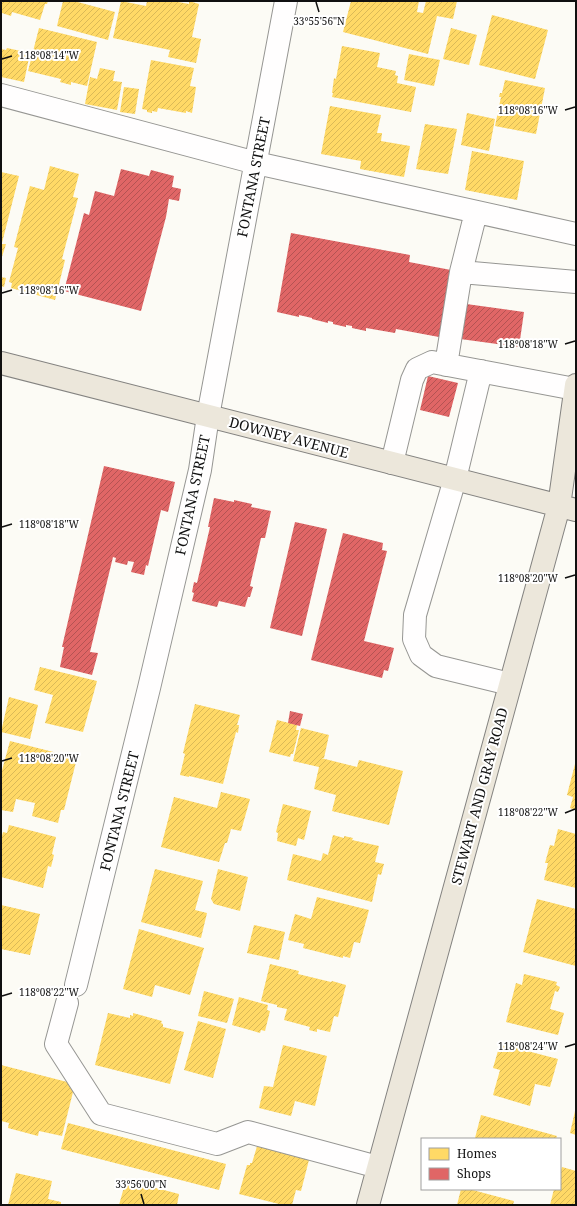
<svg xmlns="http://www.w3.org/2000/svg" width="577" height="1206" viewBox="0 0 577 1206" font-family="'Noto Serif',serif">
  <defs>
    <pattern id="homes-hatch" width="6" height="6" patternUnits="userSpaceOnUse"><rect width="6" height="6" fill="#ffd966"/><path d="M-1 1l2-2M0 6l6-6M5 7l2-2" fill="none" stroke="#dab957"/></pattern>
    <pattern id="shops-hatch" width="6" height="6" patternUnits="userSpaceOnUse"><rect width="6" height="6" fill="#e06666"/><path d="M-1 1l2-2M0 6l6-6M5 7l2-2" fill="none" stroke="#b45353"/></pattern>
  </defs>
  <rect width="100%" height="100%" fill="#fcfbf5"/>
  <path fill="url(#homes-hatch)" d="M1 1H48L47 4H45L40 20 12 12 11 16 2 13Z
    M63 1H74L115 12 108 40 57 26Z
    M121 1 146 6 147 1H173L189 4V1L199 4 192 37 201 39 196 63 168 57 170 50 113 38Z
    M351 1H419L417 12 423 13 426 1H457L453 19 437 16 428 54 343 32Z
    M492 15 548 30 535 79 479 65Z
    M39 28 97 42 87 86 71 82V85L60 82 61 79 28 71Z
    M451 28 477 35 469 65 443 59Z
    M342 46 380 53 377 67 396 71 395 75 398 76 397 83 416 87 411 112 332 97 333 93H332L334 78 336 79Z
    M7 48 30 53 24 82 1 77V49L6 50Z
    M409 54 440 60 434 86 404 80Z
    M151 60 194 68 190 86 196 87 192 113 186 111V113L158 108 157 112 152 111V113L147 112V110L142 109Z
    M100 68 115 71 113 81 122 82 117 110 85 104 90 77 97 79Z
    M505 80 545 88 536 134 495 126 501 97H499L500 93H502Z
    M124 87 139 89 135 114 120 112Z
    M330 106 381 115 377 133H382L381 141 410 146 404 177 360 169 361 161 321 154Z
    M467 113 495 119 489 151 461 145Z
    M425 124 457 129 448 174 416 169Z
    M472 151 524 161 517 200 465 190Z
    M50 166 79 174 73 197 78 198 62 259 65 260 55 300 11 288 12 283 9 282 18 248 14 247 30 186 44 190Z
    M1 172 19 176 2 243H1Z
    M1 244H6L1 260Z
    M1 277 6 278 4 287 1 286Z
    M40 667 97 681 83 732 45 723 53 695 34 690Z
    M9 697 38 705 30 739 1 732Z
    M195 704 240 715 237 725H239L238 733 236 732 223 784 189 776V777L180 775 185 754 183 753Z
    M277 720 297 725 296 730H299L293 754H291L290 757 269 752Z
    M301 728 329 735 324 758H321L357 767 359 760 403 771 389 825 332 811 336 795 314 789 319 767 293 761Z
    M10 741 77 758 64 810H61L58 823 32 816 35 803 16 799 13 812 1 810V774Z
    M575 764H576V810L570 808 573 797 567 795Z
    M221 792 250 799 241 831 231 829 227 843H225L219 862 161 847 174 797 217 808Z
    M283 804 311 811 304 840 298 838 296 846 277 841 278 833 276 832Z
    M9 825 56 837 52 854 54 855 51 867 48 866 43 888 1 877V840L3 832 7 833Z
    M558 829 576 834V888L544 880 548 863H545L550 845 554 846Z
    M333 835 344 838V836L353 838 352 840 379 846 375 862 384 864 381 875 378 874 372 902 287 880 293 854 321 861 323 853 328 855Z
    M155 869 203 881 195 910 207 913 201 938 141 922Z
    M218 869 248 877 240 911 214 904 211 899Z
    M317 897 369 910 360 943 354 942 350 958 343 956V958L303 948 304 944 288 940 295 914 311 919Z
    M537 899 576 909V966L523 952Z
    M1 905 40 914 30 955 1 949Z
    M254 925 285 932 279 960 247 953Z
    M139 929 204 948 190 995 155 985 152 997 123 989Z
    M270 964 299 971 298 974 331 982 332 981 346 985 338 1017 334 1016 330 1032 317 1029V1032L309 1030 310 1027 284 1020 287 1009 277 1007V1005L261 1001Z
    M524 974 557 982 556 985 560 987 558 992 555 991 550 1009 564 1013 558 1035 506 1022 516 983 522 985Z
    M204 991 234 999 227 1023 198 1016Z
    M239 997 268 1005 267 1010 270 1011 265 1031 261 1030 260 1033 232 1025Z
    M108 1013 130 1018V1015L133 1016V1013L162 1021 161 1023 163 1024V1027L184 1032 170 1084 95 1065Z
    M198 1021 226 1029 213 1078 184 1070Z
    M500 1044 558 1059 550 1087 535 1084 530 1106 493 1095 500 1070 493 1068Z
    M283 1045 327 1056 315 1106 295 1101 291 1116 259 1108 264 1086 273 1087Z
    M1 1065 75 1084 62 1136 39 1131 38 1136 8 1128 9 1123 1 1121Z
    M575 1111H576V1135L570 1133Z
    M481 1115 557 1136 556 1139H481L475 1138Z
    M68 1123 226 1164 219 1190 61 1149Z
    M258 1143 310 1156 301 1191 296 1190 292 1205H283L239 1194 247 1165H250V1163H252Z
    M562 1167 576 1171V1205H550L554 1189H560V1173Z
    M16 1173 52 1181 48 1199 61 1202V1205H8Z
    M126 1180 179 1194 177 1205H119Z
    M461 1189H469L514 1201 513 1205H457Z"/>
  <path fill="url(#shops-hatch)" d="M121 169 149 176 151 170 174 176 172 187 181 189 179 201 169 199 166 217 141 311 64 291 84 213 89 215 95 191 114 196Z
    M291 233 410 255 409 262 451 270 439 337 396 329 395 333 366 328V331L352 328V326L346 325V327L333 324V322L328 321V323L312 319V318L299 315V317L277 312Z
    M459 303 524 312 519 347 453 338Z
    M428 376 458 383 449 417 420 410Z
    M104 466 175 482 168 512 161 510 148 566 146 565 144 575 131 572 134 562 128 561 127 565 115 562 116 558 113 557 90 652 98 653 92 675 60 667 64 647H62Z
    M214 498 234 502V500L252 504 251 507 271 511 265 538H261L250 586 253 587 250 597H248L245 607 219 601 217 607 192 601 194 593 192 592 194 582 197 583 210 527H208Z
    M295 522 327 529 302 636 270 628Z
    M343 533 383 543 382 550 387 551 364 641 394 648 388 671 384 670 382 678 311 660Z
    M290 711 303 714 300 726 288 723Z"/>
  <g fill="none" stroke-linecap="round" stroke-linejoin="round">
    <defs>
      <path id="minor" d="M1 95 256 163 576 234
        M461 272 476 212
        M446 365 461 272 576 282
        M481 371 455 479 415 615 414 639 421 655 436 666 510 684
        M392 463 412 380 417 369 432 362 575 389
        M76 985 149 688 200 470 208 416 286 1
        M67 1003 56 1044 101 1114 217 1144 248 1132 378 1167"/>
      <path id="major" d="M1 363 576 510
        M368 1205 559 506 576 385"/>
    </defs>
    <use href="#minor" stroke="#969693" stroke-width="24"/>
    <use href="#major" stroke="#848380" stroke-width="24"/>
    <use href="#minor" stroke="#fffefe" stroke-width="22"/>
    <use href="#major" stroke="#ece7db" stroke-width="22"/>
  </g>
  <path fill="none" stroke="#101010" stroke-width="1.5" d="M316 2 319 12M2 59 12 56M565 110 575 107M2 293 12 290M565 344 575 341M2 527 12 524M565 578 575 575M2 761 12 758M565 813 575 809M2 996 12 993M565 1047 575 1044M141 1194 144 1204"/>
  <g text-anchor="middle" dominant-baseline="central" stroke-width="4" stroke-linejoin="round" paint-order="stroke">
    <g font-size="14" fill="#101010" stroke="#fff">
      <text transform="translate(253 177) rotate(-79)">FONTANA STREET</text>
      <text transform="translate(289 437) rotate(15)">DOWNEY AVENUE</text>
      <text transform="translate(192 495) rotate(-78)">FONTANA STREET</text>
      <text transform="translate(479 796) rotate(-75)">STEWART AND GRAY ROAD</text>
      <text transform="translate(119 811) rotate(-76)">FONTANA STREET</text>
    </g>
  </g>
  <g font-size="10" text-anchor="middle" fill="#101010" stroke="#fff" stroke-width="4" stroke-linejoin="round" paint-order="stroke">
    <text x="319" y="25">33°55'56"N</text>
    <text x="49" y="59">118°08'14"W</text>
    <text x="528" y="114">118°08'16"W</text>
    <text x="49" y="294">118°08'16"W</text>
    <text x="528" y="348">118°08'18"W</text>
    <text x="49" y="528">118°08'18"W</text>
    <text x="528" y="582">118°08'20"W</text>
    <text x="49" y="762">118°08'20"W</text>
    <text x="528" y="816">118°08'22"W</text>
    <text x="49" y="996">118°08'22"W</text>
    <text x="528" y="1050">118°08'24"W</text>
    <text x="141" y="1188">33°56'00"N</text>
  </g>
  <rect width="577" height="1206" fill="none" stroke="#101010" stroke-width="4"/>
  <rect x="421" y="1138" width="140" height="52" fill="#ffffff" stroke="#9f9f9f"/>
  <rect x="429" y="1148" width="20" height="12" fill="#ffd966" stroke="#9f9f9f"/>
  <text x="457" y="1158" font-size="12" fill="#101010">Homes</text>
  <rect x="429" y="1168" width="20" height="12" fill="#e06666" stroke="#9f9f9f"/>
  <text x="457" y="1178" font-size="12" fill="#101010">Shops</text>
</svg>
